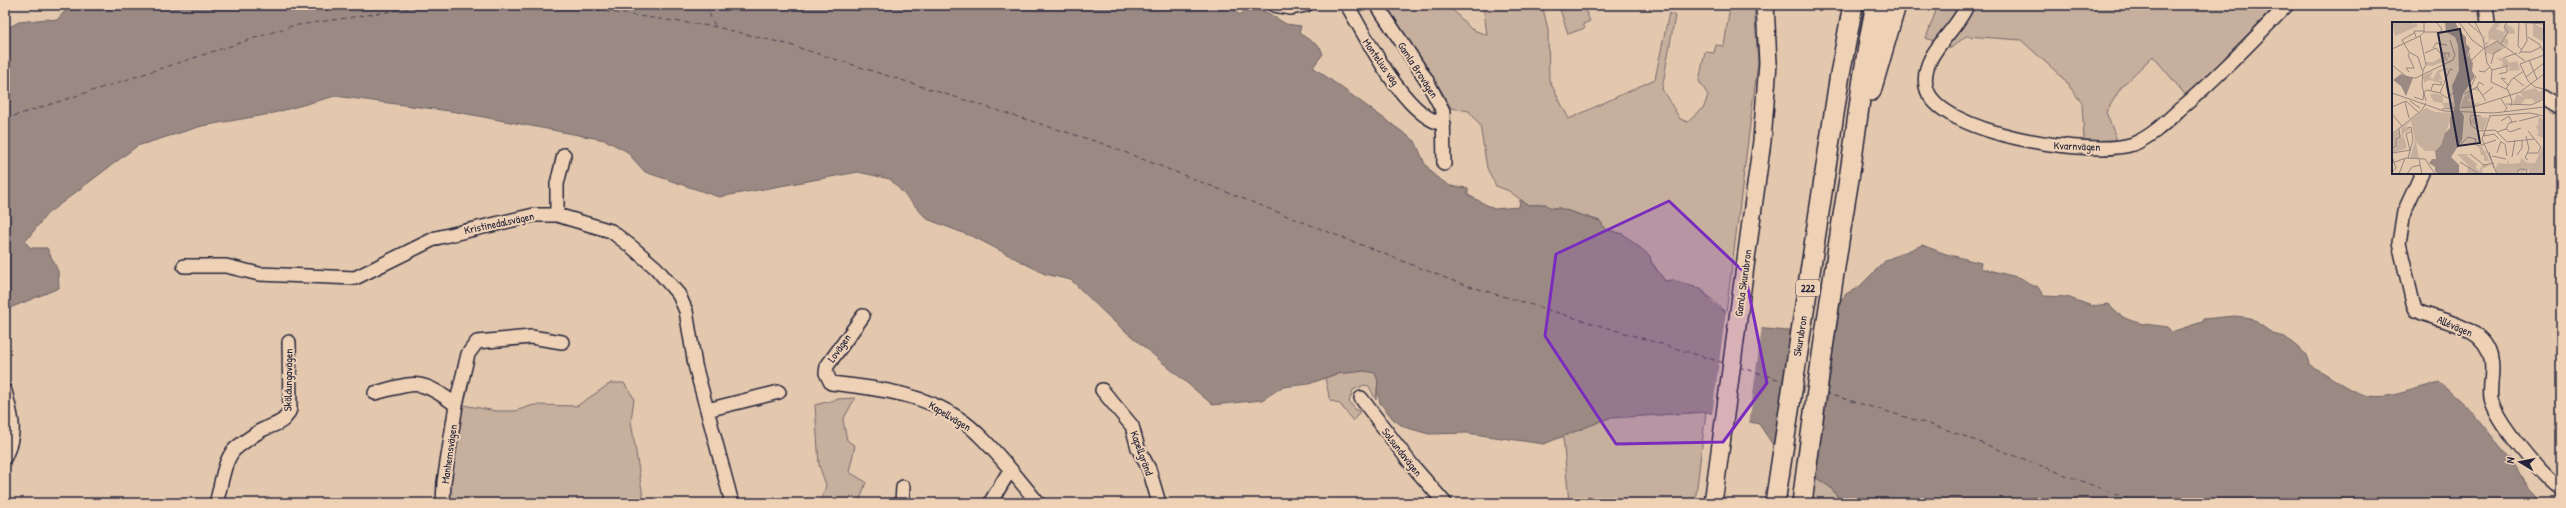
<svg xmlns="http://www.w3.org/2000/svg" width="2566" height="508" viewBox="0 0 2566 508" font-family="'Patrick Hand',sans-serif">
  <rect width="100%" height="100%" fill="#e3c8ae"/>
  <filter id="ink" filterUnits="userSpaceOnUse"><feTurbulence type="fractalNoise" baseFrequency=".025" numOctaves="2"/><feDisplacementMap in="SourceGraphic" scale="8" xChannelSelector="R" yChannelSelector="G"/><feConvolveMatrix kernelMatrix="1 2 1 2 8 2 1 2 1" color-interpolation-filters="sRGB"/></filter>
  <g filter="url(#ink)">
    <path fill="#c6af9d" stroke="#74686c" d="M1384 5H1448L1471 29 1487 35 1483 5H1542L1548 29 1549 80 1569 119 1655 79 1669 13 1675 16 1662 89 1680 119 1688 122 1704 107 1708 95 1699 81 1705 52 1714 53 1716 45 1724 46 1730 7 1717 5H1754L1758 62 1726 313 1701 289 1673 280 1665 281 1651 261 1650 256 1623 234 1605 229 1600 221 1559 208H1551L1545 204 1528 205 1509 191 1496 186 1487 168 1480 125 1469 111 1451 108C1432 71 1404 41 1384 5Z
      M1562 5H1583L1590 21 1583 24 1585 28 1568 34 1559 6Z
      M1938 5H2279L2188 98 2153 56 2122 86 2106 112 2118 143 2084 140 2082 103 2062 77 2021 40 1966 36 1951 48 1926 38Z
      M1365 371 1375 372 1378 381 1376 400 1369 386 1364 385 1353 390 1349 402 1356 410 1360 411 1353 421 1340 404 1330 400 1325 378 1336 374Z
      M611 383H624L634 398 631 421 644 503H452C442 478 459 433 463 405L496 411H515L534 405 577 406Z
      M855 398 843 420 847 440 855 446 849 472 866 482 859 503H821L826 485 819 465 815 405 838 399Z
      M1706 412 1695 503H1569L1563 436 1609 418Z
      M1812 475 1830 487 1842 503H1808Z"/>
    <path fill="#9b8a83" stroke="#6b6066" d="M70 5H1235V11L1240 15 1249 7 1268 13 1286 24 1301 26 1299 33 1320 47 1323 54 1313 67 1415 141 1425 164 1435 176 1450 186 1468 188V195L1494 209 1519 207 1520 200 1528 205 1545 204 1551 208H1559L1600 221 1605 229 1623 234 1650 256 1651 262 1665 281 1673 280 1701 289 1714 304 1744 327 1788 331 1813 318 1819 317 1837 305 1846 294 1859 287 1886 260 1922 245 1946 254 1981 263 1980 268 2021 278 2033 286H2037L2044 296 2067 297 2092 306 2109 304C2122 324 2147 324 2168 327L2171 332 2202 322 2203 319 2235 316 2251 318 2273 334 2285 337 2307 355 2311 366C2325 372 2335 381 2348 388 2375 403 2393 395 2419 388 2426 386 2433 385 2440 383L2472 412 2513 462 2529 490 2542 503H1843L1830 487 1777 451 1759 424 1706 412 1609 418 1544 444 1467 433 1429 434 1404 427 1393 419 1380 403 1377 390 1378 381 1375 373 1365 371 1336 374 1309 384 1282 387 1262 400 1213 405 1111 319 1071 280 1045 274 976 238 927 219 890 179 858 172 719 197 645 172 626 151 605 140 457 112 335 96 270 114 202 126 137 146 47 214 25 242 31 248H47L58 271 59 288 5 310V29L19 22 46 19 57 20Z"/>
    <path fill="#e3c8ae" d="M1726 311 1745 325 1762 326 1749 424 1712 415Z
      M1819 315 1812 477 1777 453 1812 316Z"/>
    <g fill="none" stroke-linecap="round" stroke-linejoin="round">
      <path stroke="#464151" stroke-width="1" stroke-dasharray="5 4" stroke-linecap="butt" d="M560 5 716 27 787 44 1104 144 1456 282 1724 363
        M705 5 715 26
        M597 9 601 5
        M5 119 292 26 434 5
        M1739 367 1784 381
        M1802 386 1808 388
        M1825 393 1945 429 2139 503"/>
      <defs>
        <path id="minor" d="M1274 5 1291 8 1306 5
          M1347 5C1366 36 1405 118 1444 124
          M1377 5 1426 79 1443 111 1444 164
          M1967 5C1957 32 1920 54 1926 86 1934 134 2094 158 2133 144 2151 137 2165 123 2179 110 2217 78 2252 41 2287 5
          M2486 5 2488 23
          M2543 97 2561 108
          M2422 173 2404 212 2399 243 2413 303 2416 310 2422 313C2447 322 2486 328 2491 359 2494 372 2489 386 2491 399 2496 422 2542 476 2561 490
          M557 215V184L564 155
          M184 266H226L259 274 355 278 436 238 534 215H557L611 231 633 248 656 268 679 295 686 311 695 365 732 503
          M863 316 827 366 826 373 831 383C883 389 939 395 978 434 1000 455 1019 480 1038 503
          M1102 390 1132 426 1138 448 1149 469 1159 503
          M5 391C12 419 17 430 5 457
          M375 393C417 382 420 378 456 405
          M1361 398 1412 465 1445 503
          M707 410 779 392
          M216 503C221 488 223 462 234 450 238 446 256 433 262 430 274 424 285 424 290 409L289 342
          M443 503 444 482 456 405 468 354 477 342 531 337 562 342
          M902 503 903 487
          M990 503 1010 470"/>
        <path id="major" d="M1713 503 1762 141 1768 63 1765 5"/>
        <path id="highway" d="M1871 91 1896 5
          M1775 503 1840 74 1853 5
          M1802 503C1816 395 1831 287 1849 179 1858 121 1863 63 1876 5"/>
      </defs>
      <use href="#minor" stroke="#22223b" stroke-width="16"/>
      <use href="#major" stroke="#22223b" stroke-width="20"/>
      <use href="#highway" stroke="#22223b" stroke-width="22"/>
      <use href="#minor" stroke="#efd2b5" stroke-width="13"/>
      <use href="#major" stroke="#efd2b5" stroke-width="17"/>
      <use href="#highway" stroke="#efd2b5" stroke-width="19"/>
    </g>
  </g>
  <path fill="#7b2cbf" fill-opacity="0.2" stroke="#7b2cbf" stroke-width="3" stroke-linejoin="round" d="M1669 201 1745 273 1767 383 1723 442 1616 444 1545 336 1556 254Z"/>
  <g text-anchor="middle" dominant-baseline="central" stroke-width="4" stroke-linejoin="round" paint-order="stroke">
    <rect fill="#efd2b5" stroke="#605760" stroke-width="1" x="1796" y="280" width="24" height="16" rx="3"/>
    <g font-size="10" font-weight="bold" fill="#22223b">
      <text x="1808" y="288">222</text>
    </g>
    <g font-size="11" fill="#22223b" stroke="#efd2b5">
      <text transform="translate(1381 62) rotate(55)">Montelius väg</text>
      <text transform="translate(1418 70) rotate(57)">Gamla Brovägen</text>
      <text transform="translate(2077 146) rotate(2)">Kvarnvägen</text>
      <text transform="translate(499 223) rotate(-12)">Kristinedalsvägen</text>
      <text transform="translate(1743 283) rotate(-82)">Gamla Skurubron</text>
      <text transform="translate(2455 326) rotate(23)">Allévägen</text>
      <text transform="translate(1800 336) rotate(-81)">Skurubron</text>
      <text transform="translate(839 348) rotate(-55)">Lovägen</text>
      <text transform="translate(288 380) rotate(-89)">Sköldungavägen</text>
      <text transform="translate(950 416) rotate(31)">Kapellvägen</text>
      <text transform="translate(1402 452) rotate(52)">Solsundavägen</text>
      <text transform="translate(1142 453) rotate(70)">Kapellgränd</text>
      <text transform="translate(449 454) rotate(-82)">Manhemsvägen</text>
    </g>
  </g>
  <g transform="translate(2392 22)">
    <rect width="152" height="152" fill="#e3c8ae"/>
    <path d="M0 0H19L22 3 23 0 26 4 3 14ZM103 0 109 1 104 7 112 10 113 1 122 7 123 12 110 11 115 13 112 17H116V24L109 20 114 25 101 33 95 31 94 35V30L97 28 94 30 93 26 106 19 99 17 94 25 91 15 95 14 92 16 93 20H97L96 10ZM141 1 152 7V20L141 14ZM48 31H54L56 38 40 44 34 43V40H41L48 36ZM104 36 115 37 117 41 125 39 128 48 116 49 118 45 110 44 111 40ZM57 46 47 51 52 60 47 56 48 61 37 58 32 61 31 54 41 49 38 56 41 57 46 48ZM85 65 87 69 80 68 78 73 81 75 75 78 81 81 76 83 89 80 81 85 68 86 72 75 80 67ZM143 66 147 70 152 67V76L143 80 140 77H133L129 83 121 82 125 72 131 75 128 70ZM42 71 51 74V81L61 80 63 86H52L50 81 42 80 38 73ZM34 86 43 90 61 91 49 123 43 129H33L24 120 27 136H18L23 119 19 99 13 105 19 107 11 112 15 126 0 131V113L7 108 10 117 9 106ZM82 94 96 96 91 109 78 100ZM149 95 152 100V152H137V147L128 152 129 147 124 152H106L103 148 106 141 115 142V137L117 142 128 141 129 136 135 141H143L152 121 151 116 144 113 147 111 144 104 147 102 146 97ZM90 124 92 129 93 128 98 142V143L90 147 91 152H75L76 143 65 132H77L75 134 85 142 84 146 87 149 91 142 98 143 96 139H92V133H89L87 125Z" fill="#c6af9d"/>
    <path d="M53 0H63L68 10 74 15V22L78 26 76 33 81 41 80 49 83 54 71 72 67 87 72 94 70 118 59 135 67 143V152H47L43 150V145L37 141 40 137H44L43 129 49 123 53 111 58 106V96L63 86 60 64 67 48 66 23 63 15 54 10ZM9 52 21 56 14 74 9 64 1 58Z" fill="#9b8a83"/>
    <path fill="none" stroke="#9b8a83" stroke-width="2" d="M59 0 72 29 66 85M63 152 58 136 65 92"/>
    <path fill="none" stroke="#968680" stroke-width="1" d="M32 0V10L28 14 34 43 31 48 30 64 34 79M44 0 50 7 47 11M67 0 80 18 91 26M75 0 89 12M83 0 91 16 95 41 100 48 99 60 116 68 120 79 119 84M123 0 152 2M127 1 126 24 130 28M32 10H53M22 11 10 18 17 30 26 35 30 48M24 15 22 9H32M136 15 147 22 152 30M109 22 116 10 112 5 115 0M41 26 44 21 55 23M93 26 105 19 133 39M0 27 28 14M129 30H139L149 25M33 31 44 26 48 31H57V35M78 31 77 36 80 38 92 26M127 32 135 19 134 1M152 33 128 42 136 59 143 65 152 67M111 36 125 31M137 38 145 57M99 42 102 31 109 27M0 43 15 55 24 56 30 53 61 38 63 33 58 18M100 48 115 44V50L107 52M87 49 92 50 98 45M17 50 14 46H22L16 33 18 30M134 55 152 41M122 56 132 64M114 57 109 56 116 63M54 63 57 76M85 65 94 79M78 67 84 54M114 67 120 57 132 49M39 68 41 62 49 63V59M0 71 52 89 102 91 152 85M48 71 58 47 61 48M72 72 85 65 87 60 92 63M91 73 101 65M22 75 31 78 32 70 35 68 48 71 55 76 61 71M109 77 115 86 112 90M18 79 28 86M13 80 17 96M114 82 139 83 152 77M0 85 14 79 26 90M50 87 81 85 128 70 152 52M0 92 10 104M89 94 79 93 78 97 79 103 87 109 103 108 115 120 142 117M97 94 138 91 152 94M98 94 90 117 105 152M109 99 117 94 120 100M127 99 147 94M15 106 19 105 21 118 16 136M114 107 118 110 129 106M105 110 114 107 117 101 125 99M93 111 92 114 102 112 107 117M0 112 30 88 34 81M134 114 137 127 133 136 136 138M109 120 113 122 115 134M0 126 4 124V117L8 115 7 107M65 126 76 115 84 117 83 122 86 124 104 118M18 128 14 112 20 109M97 130 102 146M0 131 19 128M105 131 109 119M135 131H146L149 125 136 109M78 132 92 143 102 141M125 133 130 126V118M0 134 4 146 0 150M100 134 114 137M120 135 123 118M27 137 30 152M68 140 87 152M0 141 14 136 33 137 43 152M7 152 13 136M15 152 20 145 28 143M126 152V148L130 147 135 148 134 152"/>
    <path fill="#22223b" fill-opacity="0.15" stroke="#22223b" stroke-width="2" d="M68 7 88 121 66 124 46 11Z"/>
    <rect width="152" height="152" fill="none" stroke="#22223b" stroke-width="2"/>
  </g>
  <rect width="2566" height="508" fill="none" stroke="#efd2b5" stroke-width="20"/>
  <rect x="10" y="10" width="2546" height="488" fill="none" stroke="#22223b" stroke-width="1.5" filter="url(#ink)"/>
  <g transform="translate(2520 462) rotate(280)" stroke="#efd2b5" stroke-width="3" paint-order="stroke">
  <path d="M0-3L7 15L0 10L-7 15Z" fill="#22223b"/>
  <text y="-6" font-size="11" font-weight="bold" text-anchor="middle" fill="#22223b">N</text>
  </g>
</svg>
